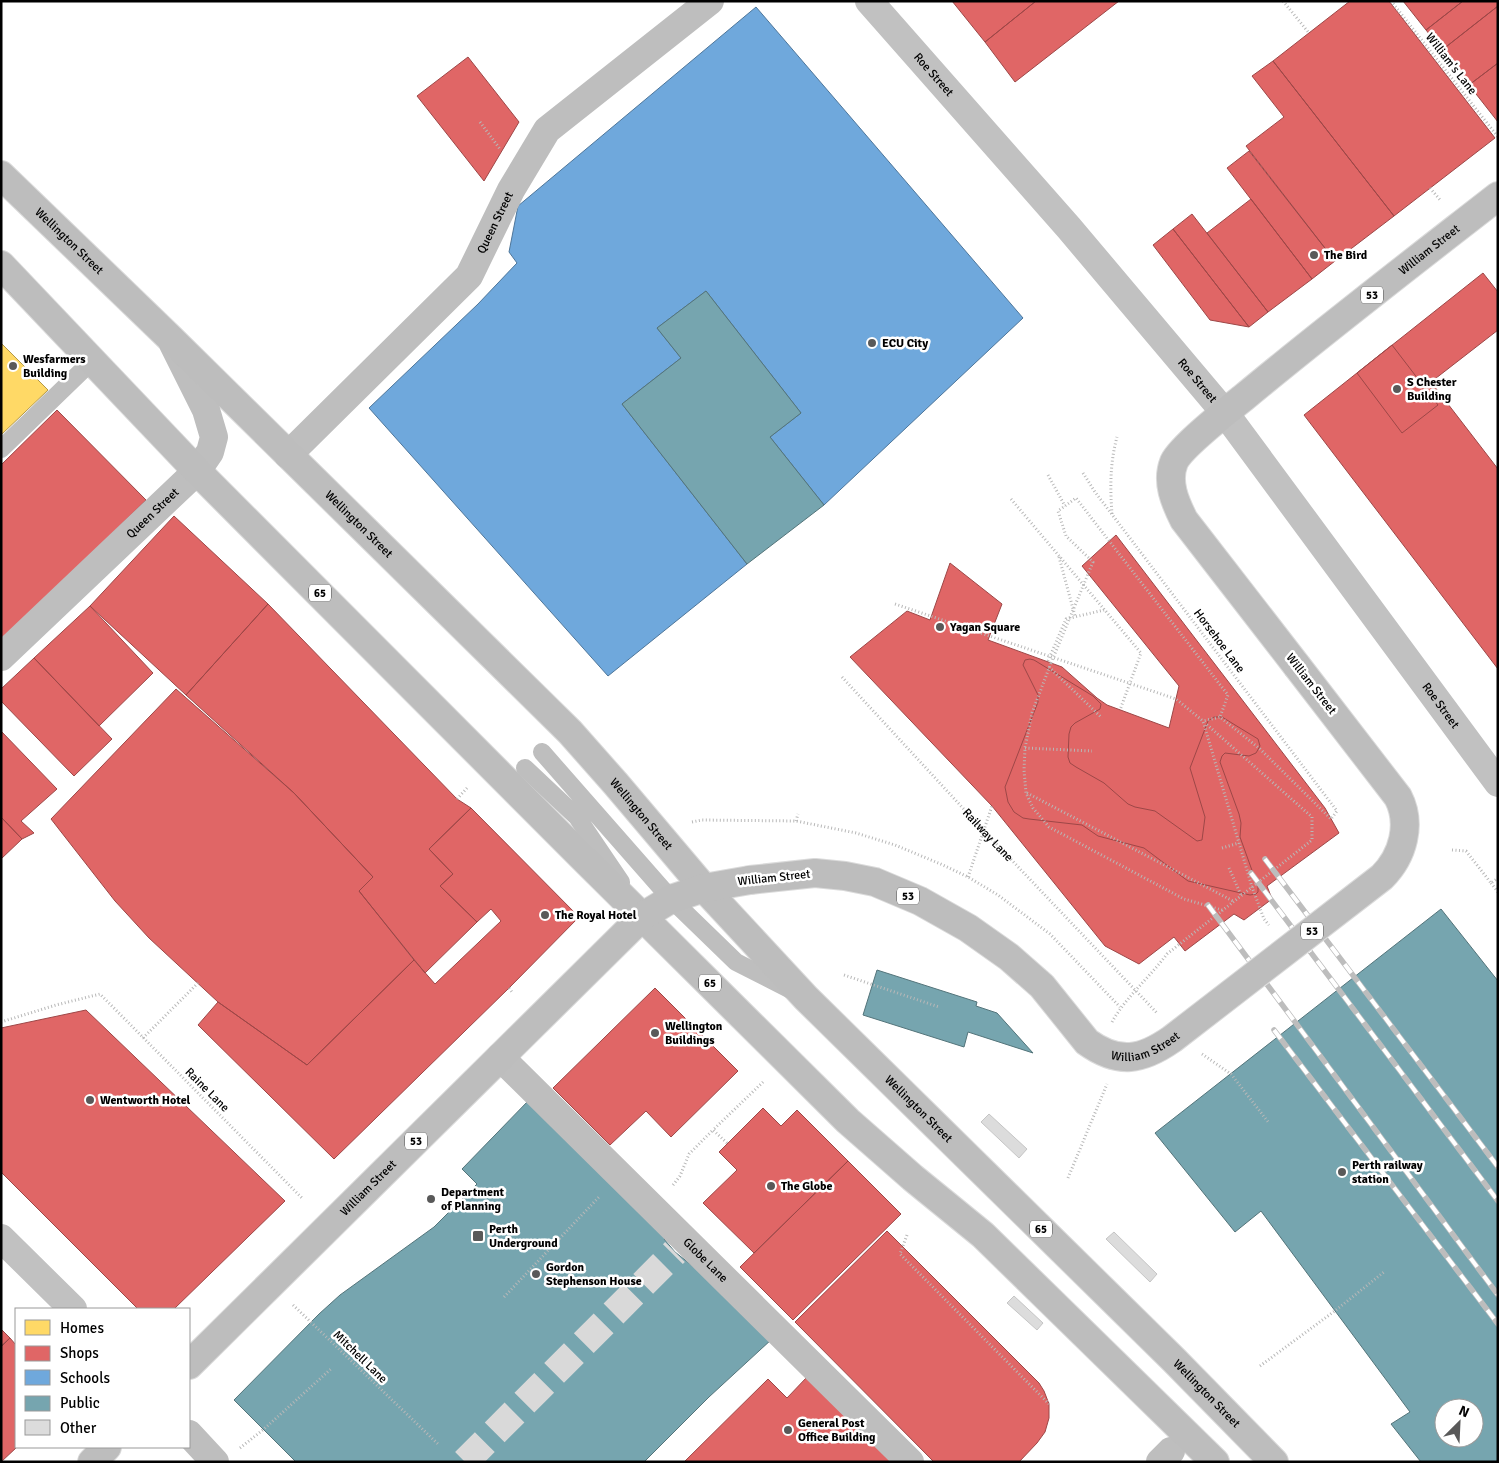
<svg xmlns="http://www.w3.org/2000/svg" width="1499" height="1463" viewBox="0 0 1499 1463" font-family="Signika,sans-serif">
  <rect width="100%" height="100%" fill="#fff"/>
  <path fill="#ffd966" stroke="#b29847" d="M1 343 48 390 1 435Z"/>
  <path fill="#e06666" stroke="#9d4747" d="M952 1H1036L985 42Z
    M1036 1H1119L1015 82 985 42Z
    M1350 1H1389L1495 138 1394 216 1273 61Z
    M1403 1H1463L1426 30Z
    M1463 1H1498V6L1442 50 1426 30Z
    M1498 6V63L1469 85 1442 50Z
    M468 57 519 122 484 181 417 96Z
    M1273 61 1394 216 1335 261 1246 146 1284 117 1252 76Z
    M1498 63V122L1469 85Z
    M1249 151 1335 261 1312 279 1227 168Z
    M1251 199 1312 279 1268 312 1207 233Z
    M1192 214 1268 312 1249 327 1173 229Z
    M1173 229 1249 327 1210 320 1153 245Z
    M1483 273 1498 292V330L1431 382 1498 469V669L1304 415Z
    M1392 345 1438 405 1402 433 1357 373Z
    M57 410 146 500 1 643V465Z
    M174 516 268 604 186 695 90 606Z
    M1116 535 1325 808 1339 833 1267 886 1272 899 1244 920 1234 914 1185 951 1174 937 1139 964 1105 946 992 806 850 657 907 611 930 620 950 563 1002 604 988 640 1062 667 1097 698 1107 705 1169 728 1179 686 1082 566Z
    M268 604 457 799 471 808 429 849 453 874 440 886 477 922 425 973 359 891 373 877 294 793 186 695Z
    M90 606 153 673 99 726 34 658Z
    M34 658 112 739 74 776 1 701V689Z
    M1030 659 1034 660 1093 696 1101 704 1100 709 1075 723 1071 727 1069 734 1068 757 1070 763 1076 767 1104 783 1128 804 1135 807 1155 811 1197 841 1202 840 1205 817 1190 768 1208 721 1214 717H1222L1258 739 1260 746 1256 753 1249 756 1225 753 1222 756 1220 762 1239 814 1241 823 1240 837 1258 887V892L1256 894 1250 895 1188 881 1144 848 1098 836 1082 825 1029 819 1023 818 1014 812 1008 802 1005 787 1038 702V695L1023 665 1025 660Z
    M176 689 294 793 373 877 359 891 414 960 307 1065 218 1002 149 938 115 901 51 819Z
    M1 731 57 789 21 821 34 833 22 839 1 817Z
    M471 808 579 917 509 988 334 1159 198 1025 218 1002 307 1065 414 960 435 984 501 921 491 909 477 922 440 886 453 874 429 849Z
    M1 817 22 839 1 859Z
    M655 988 738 1071 671 1137 646 1111 610 1145 553 1088Z
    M86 1010 285 1201 174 1309H138L1 1172V1028Z
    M763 1108 781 1126 797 1110 848 1161 754 1253 703 1203 737 1170 719 1152Z
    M848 1161 901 1214 793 1320 740 1267Z
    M887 1231 1039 1383 1044 1391 1049 1404V1418L1045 1432 1037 1443 1019 1462H934L795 1322Z
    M1 1329 10 1338 1 1346Z
    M10 1338 16 1345V1447H17L1 1462V1347Z
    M807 1377 891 1462H684L768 1379 787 1398Z"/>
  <path fill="#6fa8dc" stroke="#4e769a" d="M756 7 1023 318 824 505 770 437 801 413 706 291 657 328 681 358 622 404 747 564 608 676 369 408 478 304 517 263 509 252 518 206Z"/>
  <path fill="#76a5af" stroke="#53747a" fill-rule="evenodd" d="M706 291 801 413 770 437 824 505 747 564 622 404 681 358 657 328Z
    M1441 909 1498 981V1462H1421L1391 1424 1410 1412 1261 1211 1235 1232 1155 1133ZM1444 1408H1474V1438H1444Z
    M877 970 977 1002 976 1006 997 1013 1033 1053 968 1032 964 1047 863 1015Z
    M530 1099 671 1232 664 1239 675 1252 766 1324 772 1339 709 1397 644 1462H296L234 1400 319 1314 340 1295 434 1227 477 1184 462 1169Z"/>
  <path fill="#dcdcdc" stroke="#c5c5c5" d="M989 1114 1027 1149 1019 1158 981 1122Z
    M1114 1232 1157 1274 1150 1282 1106 1239Z
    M1014 1296 1043 1323 1037 1330 1007 1303Z"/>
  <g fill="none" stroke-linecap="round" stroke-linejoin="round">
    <path stroke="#d9d9d9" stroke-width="28" stroke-dasharray="28 14" stroke-linecap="butt" d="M465 1462 675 1252"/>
    <defs>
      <g id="primary">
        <path id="s6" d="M1 175 170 338 570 732 616 784 704 888 806 998 1174 1360 1274 1462"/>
        <path d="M1 265 197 471 580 855 848 1121 913 1178 983 1235 1215 1462"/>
        <path id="s7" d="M1297 666 1184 520C1175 502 1166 482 1174 462 1181 447 1228 410 1243 398 1326 329 1412 263 1498 196"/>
        <path id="s8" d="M189 1365 643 916 671 899 704 888 750 880"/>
        <path d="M92 1462 107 1447"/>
      </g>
    </defs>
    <use href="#primary" stroke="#dbdbdb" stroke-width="30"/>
    <g stroke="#b8b8b8" stroke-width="3" stroke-dasharray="1 2.5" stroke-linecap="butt">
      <path d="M1283 1 1309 33"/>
      <path d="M1391 1 1498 137"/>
      <path d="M480 122 500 149"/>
      <path d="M1430 188 1441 201"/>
      <path d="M1083 473 1095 492 1337 811 1331 819 1260 749 1220 717 1203 721"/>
      <path d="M1048 475 1065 506"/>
      <path d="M1011 499 1141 653 1120 710"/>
      <path d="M1112 514C1110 487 1110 463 1117 437"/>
      <path d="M1059 557 1075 616"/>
      <path d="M1086 579 1093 562 1066 536 1058 511 1076 498 1228 695 1220 717"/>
      <path d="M895 604 1176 699 1203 721 1252 887 1264 919 1269 925"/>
      <path d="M1048 661 1066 619 1104 610"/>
      <path d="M1051 663 1032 713 1025 748 1024 770 1026 793 1033 808 1049 827 1184 899 1222 910"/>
      <path d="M1049 667 1102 718"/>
      <path id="s1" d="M842 677 984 831 1157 1013"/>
      <path d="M1025 748 1092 751"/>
      <path d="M1027 793 1233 901"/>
      <path d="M457 799 467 788"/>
      <path d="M796 821 798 814"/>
      <path d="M692 822 702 820 796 821 856 833 895 845 943 865 968 877 998 895 1050 934 1120 1007"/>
      <path d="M1222 848 1239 843"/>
      <path d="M1452 850 1466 851 1491 883 1498 878"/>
      <path d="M1229 868 1241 895"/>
      <path d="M968 877 992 806"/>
      <path d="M1491 883 1498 892"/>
      <path d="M844 975 939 1007"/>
      <path d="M509 988 512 992"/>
      <path d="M1 1022 56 1005 100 994 302 1198"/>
      <path d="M1112 1022C1126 997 1149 978 1167 954L1312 840V817L1205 723"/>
      <path d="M143 1038 198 983"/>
      <path d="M1202 1054 1231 1074 1269 1123"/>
      <path d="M727 1143 713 1130 763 1082"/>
      <path d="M1068 1178 1107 1084"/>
      <path d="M673 1185 680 1176 689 1154 713 1130"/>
      <path d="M907 1235 900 1254 1049 1404"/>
      <path d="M504 1297 599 1197"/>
      <path d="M293 1305 438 1444"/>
      <path d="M1260 1366 1336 1310 1384 1272"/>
      <path d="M240 1448 264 1429 332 1368"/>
    </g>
    <path stroke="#bebebe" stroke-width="18" d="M1 449 92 361
      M542 752 671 899 736 962 791 990
      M525 768 577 817 621 882"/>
    <g stroke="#bebebe" stroke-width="28">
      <path id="s2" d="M288 455 469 276 511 190 547 130 710 1"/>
      <path id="s3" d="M1 657 197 471 210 452 214 437 206 410 173 344"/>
      <path id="s4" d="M500 1057 910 1462"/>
      <path d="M189 1434 215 1462"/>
      <path d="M1160 1462 1171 1451"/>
    </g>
    <g stroke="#c1c1c1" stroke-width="28">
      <path id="s5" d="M869 1 1069 228 1225 413 1498 783"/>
      <path d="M1 1238 73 1309"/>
    </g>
    <use href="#primary" stroke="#bdbdbd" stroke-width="28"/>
    <defs>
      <path id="rail" d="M1265 859 1498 1167
        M1251 873 1498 1201
        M1208 905 1498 1295
        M1274 1030 1498 1324"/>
    </defs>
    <use href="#rail" stroke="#bdbdbd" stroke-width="5.5"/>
    <use href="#rail" stroke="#fff" stroke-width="4" stroke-dasharray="11" stroke-linecap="butt"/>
    <defs>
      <g id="primary-bridge">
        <path id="s9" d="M750 880 815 873 845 876 875 882 920 901 968 928 1009 957 1042 986 1087 1042C1119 1065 1142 1060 1172 1039L1382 877C1403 856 1412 824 1398 797L1297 666"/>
      </g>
    </defs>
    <use href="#primary-bridge" stroke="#dbdbdb" stroke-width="30" stroke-linecap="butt"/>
    <path stroke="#b8b8b8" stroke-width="3" stroke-dasharray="1 2.5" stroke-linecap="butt" d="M1051 663 1086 579"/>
    <use href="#primary-bridge" stroke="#bdbdbd" stroke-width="28"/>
  </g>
  <g fill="#595959" stroke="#fff" stroke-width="2">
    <circle cx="1314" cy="255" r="5"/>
    <circle cx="872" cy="343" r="5"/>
    <circle cx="13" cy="366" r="5"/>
    <circle cx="1397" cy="389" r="5"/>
    <circle cx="940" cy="627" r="5"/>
    <circle cx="545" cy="915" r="5"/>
    <circle cx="655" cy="1033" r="5"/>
    <circle cx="90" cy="1100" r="5"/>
    <circle cx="1342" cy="1172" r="5"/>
    <circle cx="771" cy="1186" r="5"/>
    <circle cx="431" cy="1199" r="5"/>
    <rect x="472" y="1230" width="12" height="12" rx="2.5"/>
    <circle cx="536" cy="1274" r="5"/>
    <circle cx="788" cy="1430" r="5"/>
  </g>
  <g text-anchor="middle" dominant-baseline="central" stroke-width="5" stroke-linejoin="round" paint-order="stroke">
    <g fill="#fff" stroke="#4c4c4c" stroke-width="1">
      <rect x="1361" y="286.5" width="22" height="17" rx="4"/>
      <rect x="309" y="584.5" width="22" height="17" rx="4"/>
      <rect x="897" y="887.5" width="22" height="17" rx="4"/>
      <rect x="1301" y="922.5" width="22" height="17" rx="4"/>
      <rect x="699" y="974.5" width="22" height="17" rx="4"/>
      <rect x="405" y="1132.5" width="22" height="17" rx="4"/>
      <rect x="1030" y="1220.5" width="22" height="17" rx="4"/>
    </g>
    <g font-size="11" font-weight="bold" fill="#000">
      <text x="1372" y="295">53</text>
      <text x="320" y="593">65</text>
      <text x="908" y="896">53</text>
      <text x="1312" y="931">53</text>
      <text x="710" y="983">65</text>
      <text x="416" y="1141">53</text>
      <text x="1041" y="1229">65</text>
    </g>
    <g font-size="12" fill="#000" stroke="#fff">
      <text transform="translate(1451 64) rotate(52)">William's Lane</text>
      <text stroke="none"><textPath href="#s5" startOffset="98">Roe Street</textPath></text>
      <text stroke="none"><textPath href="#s2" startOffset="314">Queen Street</textPath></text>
      <text stroke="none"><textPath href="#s6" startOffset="95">Wellington Street</textPath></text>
      <text stroke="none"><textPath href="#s7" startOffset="578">William Street</textPath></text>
      <text stroke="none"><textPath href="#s5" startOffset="502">Roe Street</textPath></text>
      <text stroke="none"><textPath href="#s3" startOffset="209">Queen Street</textPath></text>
      <text stroke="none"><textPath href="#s6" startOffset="500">Wellington Street</textPath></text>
      <text transform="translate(1219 641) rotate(53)">Horsehoe Lane</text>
      <text transform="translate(1311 684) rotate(52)">William Street</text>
      <text stroke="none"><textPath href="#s5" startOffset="908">Roe Street</textPath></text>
      <text stroke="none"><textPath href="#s6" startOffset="905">Wellington Street</textPath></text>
      <text stroke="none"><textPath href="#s1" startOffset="215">Railway Lane</textPath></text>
      <text transform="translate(774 878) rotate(-6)">William Street</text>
      <text stroke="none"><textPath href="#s9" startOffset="460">William Street</textPath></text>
      <text transform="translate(207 1090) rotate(45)">Raine Lane</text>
      <text stroke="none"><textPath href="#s6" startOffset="1310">Wellington Street</textPath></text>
      <text stroke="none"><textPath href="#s8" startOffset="252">William Street</textPath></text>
      <text stroke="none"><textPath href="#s4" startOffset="289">Globe Lane</textPath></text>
      <text transform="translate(360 1357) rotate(44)">Mitchell Lane</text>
      <text stroke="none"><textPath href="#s6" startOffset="1715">Wellington Street</textPath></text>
    </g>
    <g font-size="12" font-weight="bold" fill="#000" stroke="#fff" text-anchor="start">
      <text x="1324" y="255">The Bird</text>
      <text x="882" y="343">ECU City</text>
      <text x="23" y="359">Wesfarmers<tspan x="23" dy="14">Building</tspan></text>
      <text x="1407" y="382">S Chester<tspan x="1407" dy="14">Building</tspan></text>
      <text x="950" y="627">Yagan Square</text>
      <text x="555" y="915">The Royal Hotel</text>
      <text x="665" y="1026">Wellington<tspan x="665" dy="14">Buildings</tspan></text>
      <text x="100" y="1100">Wentworth Hotel</text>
      <text x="1352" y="1165">Perth railway<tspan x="1352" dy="14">station</tspan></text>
      <text x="781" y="1186">The Globe</text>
      <text x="441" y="1192">Department<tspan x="441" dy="14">of Planning</tspan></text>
      <text x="489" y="1229">Perth<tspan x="489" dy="14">Underground</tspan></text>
      <text x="546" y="1267">Gordon<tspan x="546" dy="14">Stephenson House</tspan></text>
      <text x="798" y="1423">General Post<tspan x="798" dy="14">Office Building</tspan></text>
    </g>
  </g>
  <rect width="1499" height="1463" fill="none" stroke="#000000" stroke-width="5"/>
  <rect x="15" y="1308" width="175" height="140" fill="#ffffff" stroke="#999999"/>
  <rect x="25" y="1320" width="25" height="15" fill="#ffd966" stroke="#999999"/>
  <text x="60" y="1333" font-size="15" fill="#000000">Homes</text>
  <rect x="25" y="1346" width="25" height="15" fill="#e06666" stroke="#999999"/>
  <text x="60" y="1358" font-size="15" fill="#000000">Shops</text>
  <rect x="25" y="1370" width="25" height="15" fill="#6fa8dc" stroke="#999999"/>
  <text x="60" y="1383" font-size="15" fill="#000000">Schools</text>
  <rect x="25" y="1396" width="25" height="15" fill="#76a5af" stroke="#999999"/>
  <text x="60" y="1408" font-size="15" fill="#000000">Public</text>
  <rect x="25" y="1420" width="25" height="15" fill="#dcdcdc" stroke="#999999"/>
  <text x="60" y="1433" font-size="15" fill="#000000">Other</text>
  <g transform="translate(1459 1423) rotate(24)"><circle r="24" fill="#ffffff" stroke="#999999"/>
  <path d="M0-4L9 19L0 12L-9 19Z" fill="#595959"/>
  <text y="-8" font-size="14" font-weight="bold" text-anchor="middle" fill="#000000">N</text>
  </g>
</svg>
